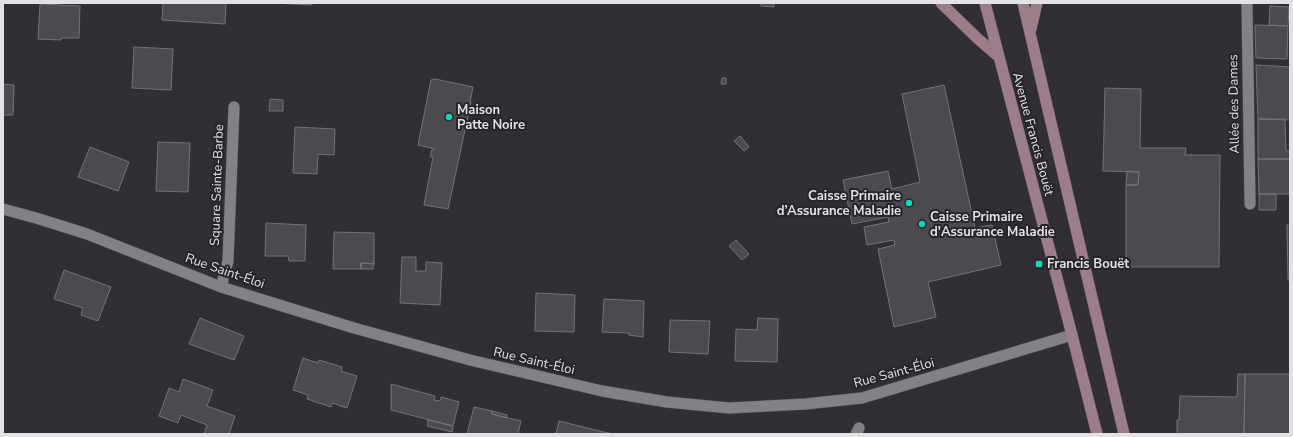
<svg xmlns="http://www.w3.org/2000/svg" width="1293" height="437" viewBox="0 0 1293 437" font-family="'Nunito Sans',sans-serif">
  <rect width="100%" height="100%" fill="#312f33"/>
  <path fill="#4c4a4f" stroke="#757277" d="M163 3H226L225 24 162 20Z
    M273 3H312V5Z
    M761 3H774V7L761 6Z
    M40 4 80 6 79 38H62L61 40 38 39Z
    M1270 6 1289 7 1288 26 1269 25Z
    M1255 25 1288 26 1287 59 1256 58Z
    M134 47 173 49 171 90 132 88Z
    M1256 65 1290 67V120L1258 119Z
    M722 78H726V84H721Z
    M435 79 473 87 470 102H471L448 209 424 205 433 157H430L432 150H434L435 149 418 145 431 80Z
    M3 84 14 85 13 115H3Z
    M944 85 975 228 992 225 1001 265 928 282 936 317 894 327 878 249 895 245 894 240 867 245 864 227 889 222 888 217 852 224 843 180 888 171 892 189 920 182 902 94Z
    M1105 88 1141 89 1140 148H1186L1185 155H1220L1219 267H1126V185H1138L1139 172 1103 171Z
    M270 99 283 100V111H269Z
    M1258 119H1285L1286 151H1290V159H1258Z
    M295 127 335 129 334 155 318 154 317 174 293 173Z
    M740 136 749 147 744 151 734 141Z
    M158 142 190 143 188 192 156 191Z
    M90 147 129 162 118 191 78 177Z
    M1258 159H1290V194H1259Z
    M1127 171 1139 172 1138 185H1126Z
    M1259 194H1276V210H1259Z
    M266 223 306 225 305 261H289L288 256H265Z
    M1287 225H1290V280H1288Z
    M334 232 374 233V264L361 263V269H333Z
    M736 240 749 254 742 260 729 246Z
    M402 257H416V271H426V262L442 263 440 305 400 303Z
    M361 263 374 264 373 269H361Z
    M64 270 111 287 98 321 81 315 83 308 54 299Z
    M536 293 575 295 574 332 535 331Z
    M604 299 644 301 643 337 629 335V333L602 332Z
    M200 318 244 336 234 360 189 344Z
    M758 318 778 319 777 362 735 361 736 329 757 330Z
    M670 320 710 321 708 354 669 352Z
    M303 358 318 363 319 360 342 367 341 371 357 376 347 408 332 403 331 407 307 399 308 395 293 390Z
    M1238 374H1245L1244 434H1177V420H1179L1180 396 1237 397Z
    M1245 374H1290V434H1244Z
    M183 379 213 390 207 406 235 416 229 434H204L207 425 181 415 178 423 159 416 169 388 179 392Z
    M391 384 435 396 434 400 440 401 441 397 459 402 453 426 391 410Z
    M474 407 492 411V414L521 421 518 434H467Z
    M492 411 507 415V418L492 414Z
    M428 420 453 426 452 432 427 426Z
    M559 421 599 431 613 434H556Z"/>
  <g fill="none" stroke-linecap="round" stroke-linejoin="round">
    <defs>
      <path id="service" d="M856 434 859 428"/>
      <path id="minor" d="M1247 3 1250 204
        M3 209 36 218 87 234 221 287 354 328 470 360 602 391 667 402 729 408 805 404 862 398 1072 335
        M221 287 228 261 234 107"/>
      <path id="secondary" d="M941 3 977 38 999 57
        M985 3 1072 335 1097 434
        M1023 3 1124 434
        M1031 29 1037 3"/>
    </defs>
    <use href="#service" stroke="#4e4c4f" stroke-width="12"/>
    <use href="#minor" stroke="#4e4c4f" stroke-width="12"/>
    <use href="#secondary" stroke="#4e4c4f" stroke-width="12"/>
    <use href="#service" stroke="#838086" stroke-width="11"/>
    <use href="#minor" stroke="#838086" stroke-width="11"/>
    <use href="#secondary" stroke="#9c7d8a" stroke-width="11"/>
  </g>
  <g fill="#11d5b4" stroke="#272529" stroke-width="1.5">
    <circle cx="449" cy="117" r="4"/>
    <circle cx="909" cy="203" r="4"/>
    <circle cx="922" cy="224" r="4"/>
    <rect x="1035" y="260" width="8" height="8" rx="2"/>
  </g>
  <g text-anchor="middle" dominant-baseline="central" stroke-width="4" stroke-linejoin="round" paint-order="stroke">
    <g font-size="13" fill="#e3e1e4" stroke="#272529">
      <text transform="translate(1234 104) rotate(-91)">Allée des Dames</text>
      <text transform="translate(1033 134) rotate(75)">Avenue Francis Bouët</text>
      <text transform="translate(217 185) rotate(-88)">Square Sainte-Barbe</text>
      <text transform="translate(225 271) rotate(19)">Rue Saint-Éloi</text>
      <text transform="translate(534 361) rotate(13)">Rue Saint-Éloi</text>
      <text transform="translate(894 373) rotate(-15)">Rue Saint-Éloi</text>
    </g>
    <g font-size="13" font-weight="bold" fill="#e3e1e4" stroke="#272529" text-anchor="start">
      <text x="457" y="110">Maison<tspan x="457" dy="15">Patte Noire</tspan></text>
      <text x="901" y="196" text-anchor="end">Caisse Primaire<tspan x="901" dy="15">d’Assurance Maladie</tspan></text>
      <text x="930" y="217">Caisse Primaire<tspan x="930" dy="15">d'Assurance Maladie</tspan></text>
      <text x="1047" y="264">Francis Bouët</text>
    </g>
  </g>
  <rect width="1293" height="437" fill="none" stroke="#e3e1e4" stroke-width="8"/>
</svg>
